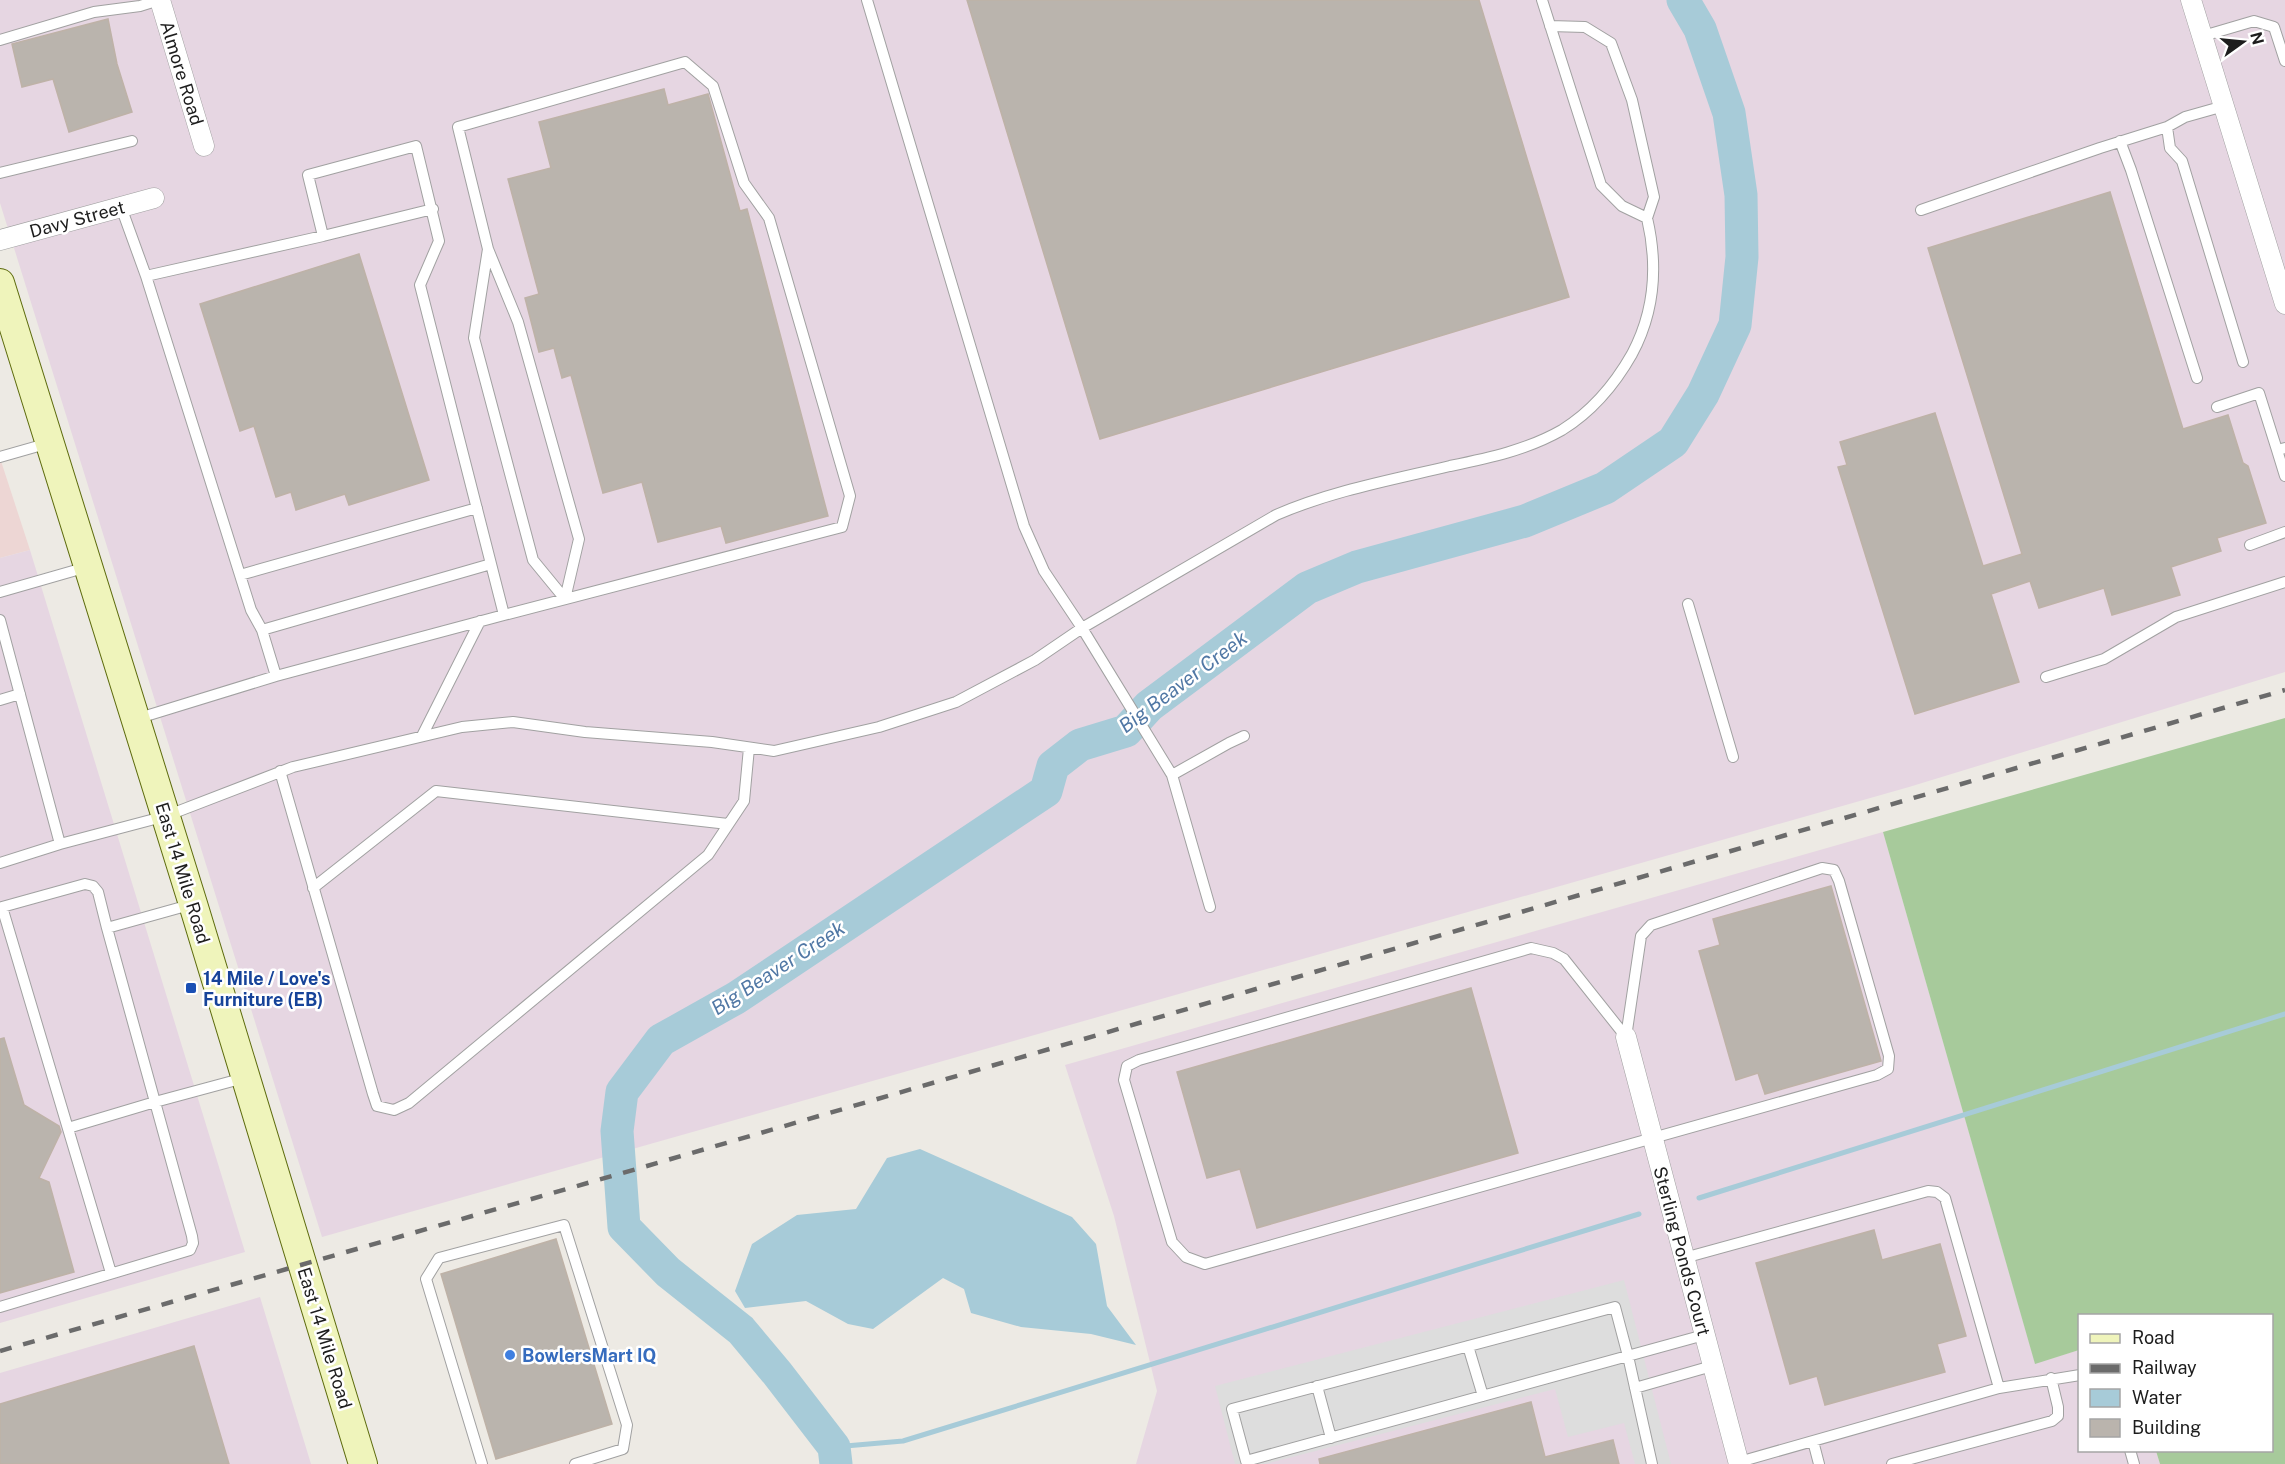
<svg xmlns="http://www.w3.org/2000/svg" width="2285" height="1464" viewBox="0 0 2285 1464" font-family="'Public Sans',sans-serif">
  <rect width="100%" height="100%" fill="#edeae4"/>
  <path fill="#edd6d4" d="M0 458 30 550 0 558Z"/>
  <path fill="#e6d6e2" d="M0 0H2285V672L1909 787 322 1237 0 203Z
    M30 550 245 1252 0 1323V558Z
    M1883 832 2035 1363 2079 1350 2080 1450 2156 1451 2160 1464H1136L1157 1391 1114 1216 1065 1065Z
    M260 1297 311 1464H0V1373Z"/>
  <path fill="#a7ca9b" d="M2285 718V1464H2160L2156 1451 2272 1450V1316H2080L2079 1350 2035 1364 1883 832Z"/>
  <path fill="#ddd" d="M1624 1280 1671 1464H1635L1624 1423 1568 1437 1555 1389 1265 1464H1235L1215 1386Z"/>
  <path fill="#a7cbd8" d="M920 1149 1072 1217 1096 1244 1107 1306 1136 1345 1091 1334 1021 1327 971 1313 964 1289 943 1278 873 1329 848 1324 806 1301 745 1308 735 1291 752 1244 797 1215 856 1209 887 1158Z"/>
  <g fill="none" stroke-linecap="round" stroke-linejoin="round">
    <path stroke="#a7cbd8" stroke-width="5" d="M1699 1198 2285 1014
      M834 1447 903 1441 1639 1214"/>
    <path stroke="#a7cbd8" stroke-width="33" d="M836 1464 834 1447 777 1373 741 1330 668 1272 624 1227 617 1131 622 1092 661 1040 736 998 1046 791 1053 766 1080 745 1126 731 1149 706 1307 588 1357 567 1525 521 1605 488 1673 442 1703 394 1735 325 1742 257 1741 195 1729 113 1700 29 1683 0"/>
  </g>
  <path fill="#bab4ad" stroke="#beb2a7" stroke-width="1.5" d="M967 0H1479L1569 297 1100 439Z
    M108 19 117 64 132 112 69 132 53 79 22 87 12 44Z
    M664 89 668 105 708 94 740 211 747 209 828 516 726 543 721 526 658 542 642 482 603 493 571 375 562 378 554 348 539 352 525 298 539 294 508 179 551 168 539 122Z
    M2110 192 2183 429 2228 415 2243 463 2248 466 2266 523 2217 538 2221 551 2171 567 2180 595 2112 615 2104 588 2039 608 2030 581 1991 594 2019 682 1915 714 1838 467 1847 465 1840 442 1935 413 1983 566 2022 554 1928 248Z
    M359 254 429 480 349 505 345 494 296 510 291 492 276 497 254 426 240 431 200 304Z
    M1831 886 1881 1061 1765 1094 1758 1073 1736 1080 1699 951 1720 945 1713 919Z
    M1471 988 1518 1153 1257 1228 1240 1169 1207 1178 1177 1072Z
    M4 1038 24 1105 59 1126 61 1132 39 1178 49 1182 74 1272 0 1293V1039Z
    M1874 1230 1882 1260 1940 1244 1966 1336 1937 1344 1945 1372 1825 1405 1817 1376 1790 1384 1756 1263Z
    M556 1239 612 1424 496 1459 441 1274Z
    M194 1346 229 1464H0V1404Z
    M1531 1402 1545 1457 1613 1440 1619 1464H1320L1319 1459Z"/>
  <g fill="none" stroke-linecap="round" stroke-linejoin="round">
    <defs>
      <path id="service" d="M867 0 1024 526 1044 571 1082 628 1172 775 1210 907
        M1550 26 1585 27 1611 43 1632 100 1654 197 1647 218
        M2203 36 2254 21 2274 27 2285 61
        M0 40 94 12 140 6 159 0
        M2167 127 2170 148 2182 161 2243 362
        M2120 141 2131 170 2197 378
        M0 173 132 141
        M121 207 146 276 323 236 308 175 416 146 439 241 420 285 504 615 276 676 136 719
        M1921 210 2100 148 2167 127 2185 117 2224 106
        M323 236 433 209
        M488 249 474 338 533 560 565 599
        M146 276 251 610 262 630 276 676
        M2217 407 2259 393 2277 450
        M2285 448 2277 450 2285 476
        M0 457 49 443
        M2250 545 2285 532
        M240 575 477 508
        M0 592 87 567
        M1688 604 1733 757
        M504 615 842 527 850 496 769 218 744 183 713 86 685 62 458 127 488 249 518 322 579 539 565 599
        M0 620 60 844
        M262 630 491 564
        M2046 677 2104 659 2176 617 2285 582
        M0 700 20 694
        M422 736 480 621
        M280 771 373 1094 377 1106 394 1110 409 1103 708 855 744 801 749 748
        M1172 775 1229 743 1244 736
        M0 863 60 844 166 816 293 767 462 727 513 722 585 732 712 742 774 751 879 727 956 702 1035 660 1082 628 1276 515C1331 491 1391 480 1450 466 1489 458 1527 450 1562 430 1591 412 1615 384 1632 354 1655 311 1658 265 1647 218L1622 206 1601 185 1542 0
        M1822 868 1834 870 1839 881 1889 1056 1888 1069 1877 1075 1205 1264 1186 1257 1172 1242 1124 1080 1127 1066 1139 1060 1531 948 1553 953 1564 959 1626 1037 1641 936 1651 925Z
        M313 888 436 791 728 824
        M107 928 98 892 93 886 85 884 2 907 111 1273
        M68 1128 155 1102 107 928 193 904
        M1684 1258 1928 1191 1937 1192 1945 1198 1999 1388
        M0 1307 190 1250 193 1243 192 1236 155 1102 244 1078
        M1468 1346 1483 1396
        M1317 1386 1331 1438
        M1635 1388 1712 1366
        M1813 1441 1819 1464
        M2130 1450 2134 1464
        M1739 1462 1999 1388 2080 1375
        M482 1464 426 1279 439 1258 564 1225 627 1425 623 1449 575 1464
        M1652 1464 1628 1356 1615 1307 1232 1409 1246 1461 1704 1335
        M1892 1464 2052 1421 2058 1416V1407L2051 1378"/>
      <path id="minor" d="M160 0 204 146
        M2191 0 2285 304
        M0 240 154 198
        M1626 1037 1739 1464"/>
      <path id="secondary" d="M0 283 193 904 363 1464"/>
    </defs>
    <use href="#service" stroke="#a1a1a1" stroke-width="12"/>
    <use href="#minor" stroke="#a1a1a1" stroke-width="21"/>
    <use href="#secondary" stroke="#5d6b0d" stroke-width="30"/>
    <use href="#service" stroke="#fff" stroke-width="10"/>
    <use href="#minor" stroke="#fff" stroke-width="20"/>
    <use href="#secondary" stroke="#eff4bb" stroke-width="28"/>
    <path stroke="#6b6b6b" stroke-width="4.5" stroke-dasharray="12 12" stroke-linecap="butt" d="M0 1351 640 1168 2285 690"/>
  </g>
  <rect fill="#1a4fb4" stroke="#fff" stroke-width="2" x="185" y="982" width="12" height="12" rx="3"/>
  <circle fill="#3f7fe0" stroke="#fff" stroke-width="2" cx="510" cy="1355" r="6"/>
  <g text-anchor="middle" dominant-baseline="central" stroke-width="5" stroke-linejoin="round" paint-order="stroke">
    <g font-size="18" fill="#1d1d1d" stroke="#fff">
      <text transform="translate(182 73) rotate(73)">Almore Road</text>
      <text transform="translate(77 219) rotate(-15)">Davy Street</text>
      <text transform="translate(183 873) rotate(73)">East 14 Mile Road</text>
      <text transform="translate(1682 1251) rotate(75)">Sterling Ponds Court</text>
      <text transform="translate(325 1338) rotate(73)">East 14 Mile Road</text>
    </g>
    <g font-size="18" font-weight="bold" fill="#164399" stroke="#fff" text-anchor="start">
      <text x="203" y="978">14 Mile / Love's<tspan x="203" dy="21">Furniture (EB)</tspan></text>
    </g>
    <g font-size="18" font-weight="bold" fill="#366cbe" stroke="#fff" text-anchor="start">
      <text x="522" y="1355">BowlersMart IQ</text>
    </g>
    <g font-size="20" font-style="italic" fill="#5178a5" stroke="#fff">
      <text transform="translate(1183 682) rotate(-37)">Big Beaver Creek</text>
      <text transform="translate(778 968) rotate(-33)">Big Beaver Creek</text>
    </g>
  </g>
  <rect x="2078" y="1314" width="195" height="138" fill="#ffffff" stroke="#a5a5a5" stroke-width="1.5"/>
  <rect x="2090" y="1334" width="30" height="9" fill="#eff4bb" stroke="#a5a5a5" stroke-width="1.5"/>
  <text x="2132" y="1344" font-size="18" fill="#1d1d1d">Road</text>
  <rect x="2090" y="1364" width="30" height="9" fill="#6b6b6b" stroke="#a5a5a5" stroke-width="1.5"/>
  <text x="2132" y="1374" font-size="18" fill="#1d1d1d">Railway</text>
  <rect x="2090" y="1389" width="30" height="18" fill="#a7cbd8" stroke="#a5a5a5" stroke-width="1.5"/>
  <text x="2132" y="1404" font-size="18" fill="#1d1d1d">Water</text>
  <rect x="2090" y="1419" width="30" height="18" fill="#bab4ad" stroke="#a5a5a5" stroke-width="1.5"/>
  <text x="2132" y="1434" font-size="18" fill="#1d1d1d">Building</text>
  <g transform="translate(2243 42) rotate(75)" stroke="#ffffff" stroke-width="4.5" paint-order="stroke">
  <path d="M0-4.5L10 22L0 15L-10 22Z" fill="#1d1d1d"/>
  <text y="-9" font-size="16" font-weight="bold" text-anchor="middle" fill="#1d1d1d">N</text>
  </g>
</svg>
